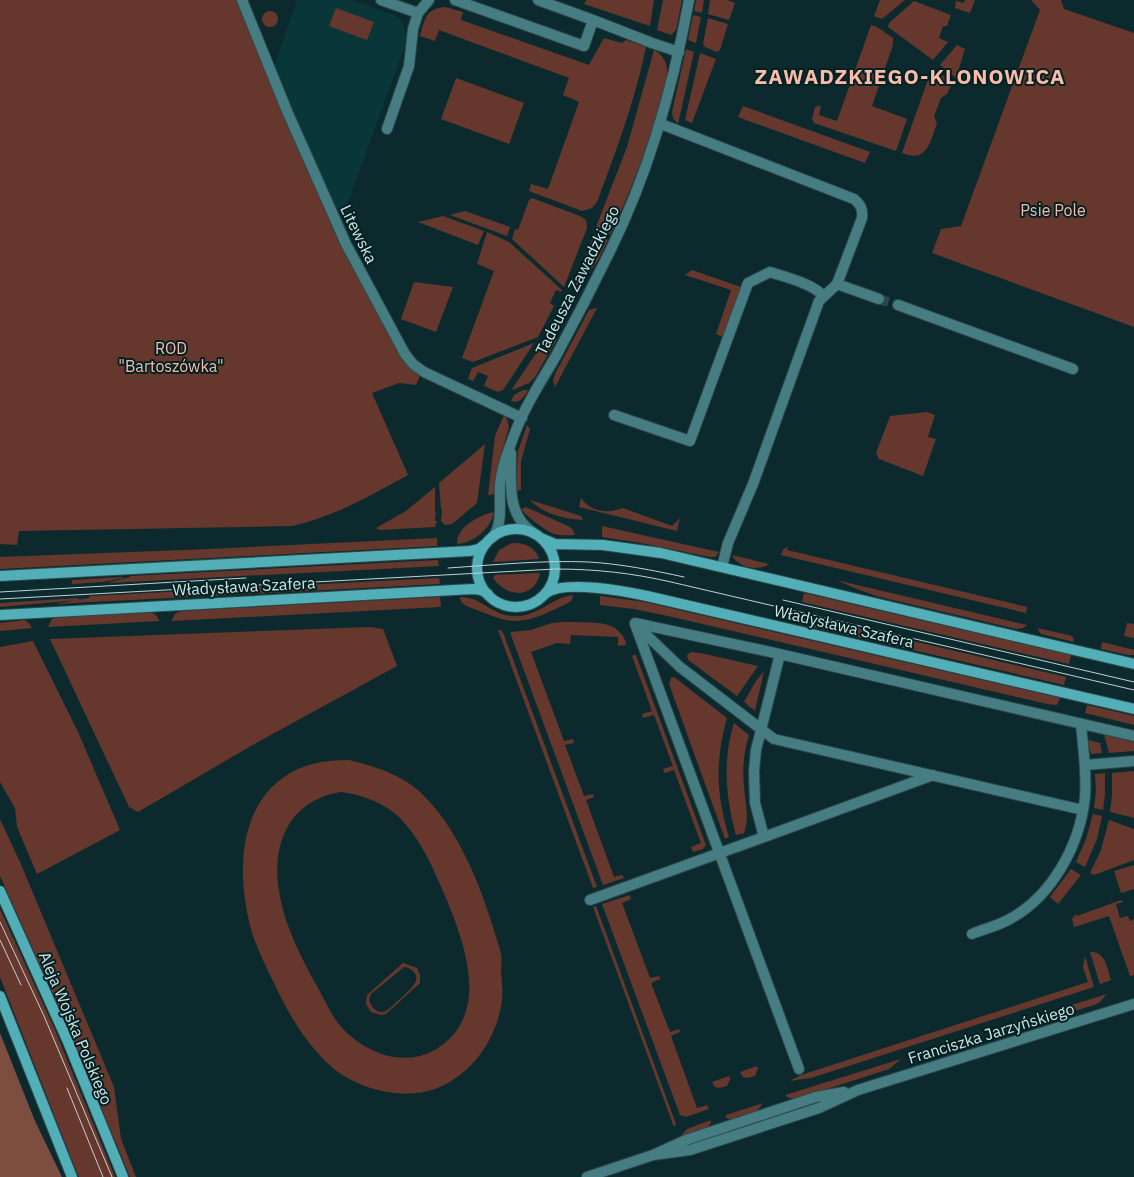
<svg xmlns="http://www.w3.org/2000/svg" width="1134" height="1177" viewBox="0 0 1134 1177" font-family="'IBM Plex Sans',sans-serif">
  <rect width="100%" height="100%" fill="#0c2a2d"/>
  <path fill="#093639" d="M297 0H351L394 15 403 23 406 37 403 51 343 216 338 213 274 67Z"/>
  <path fill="#66382d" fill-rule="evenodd" d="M0 0H237L343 247 421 373 416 385 399 383 372 393 408 475C369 496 336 516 292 526L19 531 17 545 0 544Z
    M586 0H654L650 26 584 4Z
    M663 0H682L676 30 671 35 657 30Z
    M696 0H704L702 13 694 11Z
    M710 0H727L735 3 729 20 708 14Z
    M880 0H905L882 19 874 16Z
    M965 0H975L970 13 955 8 956 1 964 3Z
    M1031 0H1061L1064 9 1134 33V327L932 253 941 229 961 226 1040 10Z
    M914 1 951 15 947 26H943L939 38 948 42 933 60 888 27 889 23Z
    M445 7 463 12 461 20 589 65 604 38 622 43 626 40 646 47C635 101 616 151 597 202L592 208 582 211 529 191 531 184 548 189 579 102 563 95 569 78 439 30 435 41 420 36C425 19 425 9 445 7Z
    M336 8 374 22 367 40 329 26Z
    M262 19a8 8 0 1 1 16 0a8 8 0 1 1-16 0Z
    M693 15 701 17 696 43 688 40Z
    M708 18 728 24 720 50 717 52 705 47 703 44Z
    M871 25 877 27 893 38V45L872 106 907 119 896 151 814 123 812 119 815 107 819 106H821L819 115 837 121Z
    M957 45 965 49 956 78 940 65Z
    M686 49 694 52 678 124 673 118 672 112Z
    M654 50C662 54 668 63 667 72 667 85 661 100 657 113 645 155 629 195 610 235L598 229 596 227 627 147Z
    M700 53 716 59 692 123 685 120Z
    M936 71 952 83 947 94 941 98 934 116 937 123C930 143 927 163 902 153L930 74Z
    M456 78 524 103 509 144 441 119Z
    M743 106 870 152 865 163 738 117Z
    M532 198 580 216 586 220 587 228 564 287 512 239 515 229 518 230 529 200Z
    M465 211 510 227 507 236 450 215Z
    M443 216 484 231 478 245 418 222Z
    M487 232 509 242 562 290 561 292 556 290 550 303 554 306 538 337 473 362 462 358 494 271 477 264Z
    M594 234 608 240 598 260 576 292 573 288Z
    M692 270 741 287 723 337 716 334 731 290 685 275Z
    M414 282 453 287 436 332 401 319Z
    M597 308 555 387 553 381 555 374 589 310Z
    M551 335 557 339 535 377 529 383 513 390 512 389 539 349 546 337Z
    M534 343 503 390 498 392 484 386 488 376 478 372 473 381 468 379 472 368Z
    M523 390H528C524 397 520 404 511 401L514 395Z
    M927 412 935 415 928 437 936 439 923 476 879 459 876 453 890 416Z
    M504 415 507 419 509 427 502 451 495 494 488 495 495 436Z
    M527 425 530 429 521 461V490L516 491 518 451Z
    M485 444 477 503 452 524 445 525 441 521 442 510 441 509 439 483Z
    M435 487V509L436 516H435V521H437L435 527 380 530 376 528 406 511Z
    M581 498C591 512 608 514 623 508L672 526 680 518 677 531 579 507Z
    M530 500 581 516 583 520C565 519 543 514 530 500Z
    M526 507 570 527 573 530 575 535C568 535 561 536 554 534 545 530 527 517 521 509Z
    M494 512C491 529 473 543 457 544 456 527 480 515 494 512Z
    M602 526 719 552 715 557H710L641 543 602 537Z
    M437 538V546L0 569V557L210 549Z
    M512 543C524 542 536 547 539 559L493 562 499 550Z
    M788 546 787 550 1027 607 1026 613 781 555 783 550Z
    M732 555 769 564C758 572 737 567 732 555Z
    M438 560 439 566 107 583 130 577V576Z
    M539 573 540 574C533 600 506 597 493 578L495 575Z
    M123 577 124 578 103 582 72 584V580Z
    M439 578 440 584 54 604 89 598V596Z
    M836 580 1027 625 1023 628 1017 629 880 597 862 591Z
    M804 593 1071 655 1069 664 802 602Z
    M573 595 572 600 568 603C551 611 532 622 513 621 499 620 481 611 466 606L461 602 460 597C482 597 491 615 513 616 537 618 550 598 573 595Z
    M600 596 645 602 679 610 1060 698 1057 705 1047 704 668 616 634 609 600 605Z
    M440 597 441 607 171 621 175 614 181 611Z
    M78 598 79 600 0 607V603Z
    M148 612 155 614 160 621 48 627 52 619 58 617Z
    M802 615 1066 677 1064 685 800 624Z
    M24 620 29 623 32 628 0 631V623Z
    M563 622C572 622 602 622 608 625 616 627 627 638 626 645L618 646V637L571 635 570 644 557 643 531 652 564 741 573 739 574 743 565 745 584 796 593 794 594 797 586 800 614 877 622 875 624 878 603 885 511 635V632L531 630 552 623Z
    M1127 623 1134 624V638L1124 636Z
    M370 627 383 629 397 666 256 743 138 812 129 807 50 639Z
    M1037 628 1069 635 1073 637 1074 642 1041 634Z
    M498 630H501L504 635 597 887 593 888Z
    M33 641 78 732 120 830 37 874 17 827 15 808 0 782V647Z
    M1102 642 1134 650V655H1128L1101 649Z
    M691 652 700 653 758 666 737 696 688 660 687 655Z
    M634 655H636L706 845 703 849 693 852 691 847 701 843 674 770 664 773 663 769 673 766 654 715 643 718 642 714 652 711 632 656Z
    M764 671 755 711 744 702 756 681Z
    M674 677 727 718C715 761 716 794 729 837L725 839 669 684 671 678Z
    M1087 705 1134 716V725L1085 713Z
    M734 723 749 735C744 751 742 769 744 786 745 803 750 816 744 833L736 835C726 798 722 761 734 723Z
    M1104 735 1134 742V751L1109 753Z
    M1088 740 1100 743 1102 753 1091 754Z
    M349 760C374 766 400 774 420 792 457 827 478 879 493 927 495 935 499 944 501 954 502 959 501 966 501 972 502 981 503 991 502 1000 497 1039 472 1075 435 1089 402 1100 360 1090 333 1068 306 1045 288 1013 273 981 265 964 256 947 251 929 236 873 237 797 298 769 313 762 332 760 349 760ZM341 792C362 795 383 802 399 817 421 839 434 870 446 898 466 947 492 1018 433 1051 402 1067 367 1053 344 1030 333 1019 326 1002 318 988 302 959 284 925 279 891 271 843 290 800 341 792Z
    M1134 771V818L1110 812 1112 796V773Z
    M1105 773V794L1103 810 1094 808 1096 792 1095 774Z
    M1093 814 1102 816 1097 839 1085 867 1076 862 1086 839Z
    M0 819 20 862 114 1087 121 1139 136 1177H130L67 1025 0 876Z
    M1109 820 1134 829V860L1094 875 1090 873 1101 850Z
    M1134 865V889L1121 893 1114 871Z
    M1071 869 1081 875 1058 904 1050 897Z
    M630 895 631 899 622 903 650 978 659 976 660 979 651 983 670 1032 679 1029 680 1032 671 1036 697 1108 707 1105 709 1109 686 1117 680 1115 602 904Z
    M1121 900 1123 902 1116 904 1120 918 1128 916 1130 921 1134 919V975L1130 976 1109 916 1074 927 1072 919 1076 914 1077 916Z
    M596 906 676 1124 674 1127 593 907Z
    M0 909 55 1030 115 1177H79L75 1168 0 977Z
    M1090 952C1106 951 1107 968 1111 980L1100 984Z
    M1085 956 1094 987 811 1078 789 1081 801 1075 1088 982 1083 967Z
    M403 963 417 968 420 975V983L386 1014 381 1015 371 1012 366 1004 367 995ZM404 967C408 967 411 969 414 972 423 982 405 993 399 1000 394 1003 389 1011 383 1012 376 1013 371 1006 369 1000L371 994Z
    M1107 994 1099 1003 1094 1005 1013 1030H992Z
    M901 1059 889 1069 796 1099 789 1098 785 1095Z
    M757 1066 758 1069 755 1076 747 1078 743 1077 740 1072Z
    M729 1076 730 1079 727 1086 719 1088 715 1087 712 1082Z
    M763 1103 756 1112 734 1120 726 1118V1115Z
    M711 1120V1123L705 1130 679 1138 687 1129Z"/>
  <path fill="#7d4d40" d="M0 1033 35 1121 62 1177H0Z"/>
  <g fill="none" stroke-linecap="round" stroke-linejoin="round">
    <path stroke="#2a4649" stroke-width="10" stroke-dasharray="10 5" stroke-linecap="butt" d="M879 299 898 305"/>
    <defs>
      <path id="pedestrian" d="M614 415 690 441 748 283 770 272C785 277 814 284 823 296
        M635 623 775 653 1134 736
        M635 624 680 667 774 739 1083 810
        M635 624 799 1069
        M1085 765 1134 761
        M764 837 933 775
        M590 900 764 837 755 803 754 771 756 750 780 654
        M972 934C984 929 997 926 1008 920 1052 897 1080 845 1085 797 1087 772 1083 748 1081 724"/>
      <path id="minor" d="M242 0 287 111 346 244 405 354 413 364 424 372 522 418
        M381 0 418 13
        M455 0 584 46 593 20
        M538 0 593 20 652 43 679 52
        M661 124 854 199C861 205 863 209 862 218L837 284 819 301 753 484 728 543 722 567
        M387 129 409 66 413 29 418 13 429 0
        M837 284 879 299
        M898 305 1073 369
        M653 1155 690 1150 819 1108 858 1090 1134 1004
        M587 1177 653 1155 686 1140 816 1097 844 1092"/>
      <path id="tertiary" d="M511 453C511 482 506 516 534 533
        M493 537C505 520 497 496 501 477 504 459 512 440 519 423 529 399 544 377 557 354 576 319 594 284 611 249 650 170 673 87 689 0"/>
      <path id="secondary" d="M477 568a39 39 0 1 1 78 0a39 39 0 1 1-78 0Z
        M541 538 555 544 603 545 661 553 1134 664
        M0 576 470 551 479 549 485 544
        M546 593C565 580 624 591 647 596L1134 709
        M0 615 473 589 481 590 488 594
        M0 891 68 1042 123 1177
        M0 996 72 1177"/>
    </defs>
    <use href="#pedestrian" stroke="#2c484b" stroke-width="12"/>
    <use href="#minor" stroke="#2c484b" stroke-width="12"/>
    <use href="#tertiary" stroke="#2c484b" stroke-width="12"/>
    <use href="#secondary" stroke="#2c484b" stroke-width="12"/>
    <use href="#pedestrian" stroke="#467d82" stroke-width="10"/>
    <use href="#minor" stroke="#467d82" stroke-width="10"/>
    <use href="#tertiary" stroke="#467d82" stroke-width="10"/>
    <use href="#secondary" stroke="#52aeb7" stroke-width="10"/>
    <path stroke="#bfd1d3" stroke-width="1" d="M448 568C495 565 542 560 589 562 621 564 652 570 684 577
      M0 592 246 578
      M0 599 555 569C595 569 632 573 671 582L1134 690
      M783 600 1134 682
      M0 922 44 1016 112 1177
      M0 940 21 985
      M67 1088 103 1177"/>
  </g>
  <g text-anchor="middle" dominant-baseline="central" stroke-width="4" stroke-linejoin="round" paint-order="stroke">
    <g font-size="16" fill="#f9b9a8" stroke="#022123">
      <text x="1053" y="210">Psie Pole</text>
      <text x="171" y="348">ROD<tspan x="171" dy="18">"Bartoszówka"</tspan></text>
    </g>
    <g font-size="16" fill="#d4e4e6" stroke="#022123">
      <text transform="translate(359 234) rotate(64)">Litewska</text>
      <text transform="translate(577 280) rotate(-63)">Tadeusza Zawadzkiego</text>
      <text transform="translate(244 586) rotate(-3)">Władysława Szafera</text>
      <text transform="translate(844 626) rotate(13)">Władysława Szafera</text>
      <text transform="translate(76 1028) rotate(67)">Aleja Wojska Polskiego</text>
      <text transform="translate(991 1033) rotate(-17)">Franciszka Jarzyńskiego</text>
    </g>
    <g font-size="21" font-weight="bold" letter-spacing="1" fill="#fcbba9" stroke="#022123">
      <text x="910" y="76">ZAWADZKIEGO-KLONOWICA</text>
    </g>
  </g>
</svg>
